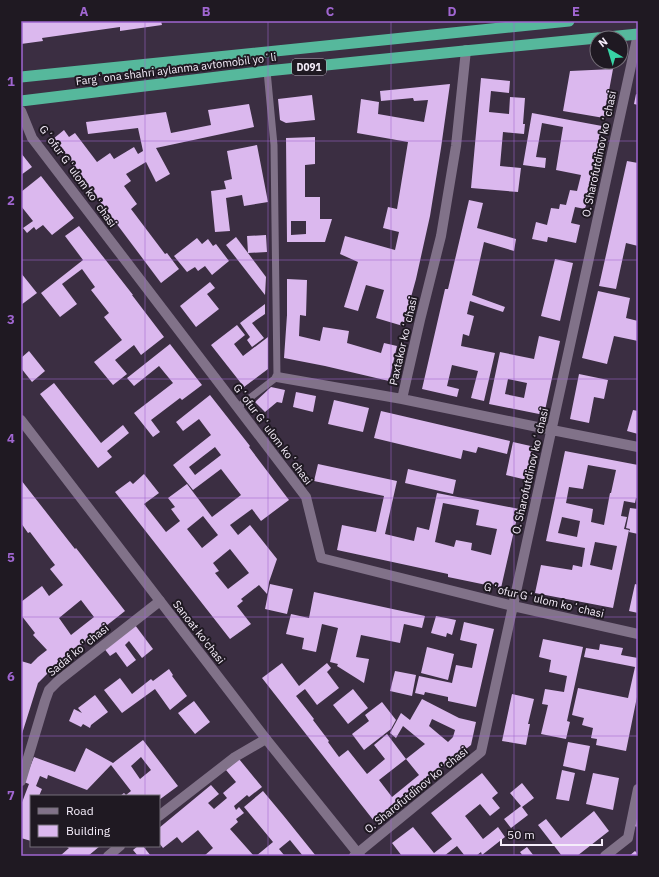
<svg xmlns="http://www.w3.org/2000/svg" width="659" height="877" viewBox="0 0 659 877" font-family="'IBM Plex Sans',sans-serif">
  <rect width="100%" height="100%" fill="#3b2e42"/>
  <path fill="#dbb8ee" fill-rule="evenodd" d="M21 21H161L162 25 120 31V27L42 38 43 41 21 44Z
    M613 69 604 118 563 111 570 71Z
    M481 78 510 81 509 93 491 91 489 112 509 114 510 97 525 98 523 124H525L524 134 503 132 500 166 521 168 518 192 471 188Z
    M450 84 441 148 430 216 416 279 403 326 376 318 384 290 366 285 358 311 344 307 358 262 340 254 345 236 395 250 399 232 383 228 388 207 397 209 408 142 357 133 361 99 379 102 378 114 424 122 428 100 414 101 413 98 381 101 380 91Z
    M636 94 638 95V105L634 104Z
    M312 95 315 120 286 123 280 120 278 99Z
    M249 104 254 127 156 148 170 174 156 182 146 162 126 174 131 181 124 186 137 204 131 209 165 254 167 253 179 269 161 283 53 139 64 130 69 137 75 133 97 162 110 153 114 159 134 147 138 154 143 151 138 128 88 134 86 122 166 112 171 133 211 125 208 110Z
    M532 113 602 126 593 177 585 209 575 207 571 223 580 225 576 243 548 237 547 242 532 239 536 222 547 225 551 208 559 209 560 204 566 205 570 190 577 191 581 175 556 170 563 127 542 123 536 157 546 158 545 168 523 165Z
    M315 137V164L305 165V197H320V219H332L325 242H287L286 138ZM291 221H306V234L291 235Z
    M257 145 268 202 244 206 242 195 226 198 230 231 215 232 211 191 226 189 224 181 232 179 227 151Z
    M21 153 32 167 21 175Z
    M627 161 638 163V246L626 243 616 289 599 286Z
    M41 176 74 218 52 235 43 225 36 230 34 227 27 233 23 228 33 221 21 206V192Z
    M469 200 483 203 477 228 516 239 514 251 484 242 472 295 505 307 503 312 470 301 467 314 474 316 469 336 463 334 461 346 495 353 484 401 471 398 478 371 452 365 447 386 459 389 457 397 422 389 445 289H448Z
    M79 226 133 295H132L164 337 141 355 134 345 115 360 127 374 113 385 94 362 122 340 104 317 109 313 91 290 95 287 82 269 62 284 77 304 60 317 41 293 83 260 65 236Z
    M266 235 267 252 248 253 266 277 265 295 226 245 236 237 248 253 247 236Z
    M197 238 202 244 208 239 213 246 216 244 229 261 212 275 205 266 198 271 195 267 187 272 174 256Z
    M555 259 573 263 560 321 541 316Z
    M21 273 37 293 21 305Z
    M287 279 307 280 306 316 300 315 299 336 320 341 323 327 349 331 347 343 381 353 384 343 397 346 389 381 325 366 284 358 287 315Z
    M210 282 215 288 207 294 219 309 196 327 180 306Z
    M598 291 630 298 626 318 638 321V341L614 336 607 364 582 358Z
    M265 304V314L252 323 264 338 252 347 247 340 250 337 240 323Z
    M237 325 245 335 234 344 243 356 268 337V369L244 387 211 345Z
    M539 336 560 341 544 415 489 404 500 352 534 359ZM508 379 527 383 524 398 505 394Z
    M170 344 202 385 182 400 180 398 151 420 160 432 153 437 134 413 173 383 159 366 134 386 127 378Z
    M29 351 45 371 32 382 21 368V358Z
    M579 374 608 380 604 399 594 397 589 423 570 419Z
    M54 383 101 443 123 425 129 433 107 451 112 457 98 468 40 394Z
    M271 387 285 390 282 403 277 402 265 412 255 402Z
    M296 392 316 396 313 412 293 407Z
    M210 395 250 446 249 447 289 500 261 521 252 509 230 525 238 535 250 525 277 559 269 582 267 594 259 585 241 599 243 601 237 606 251 624 230 639 115 492 130 481 133 484 144 474 159 493 144 504 166 532 180 521 171 509 175 507 168 498 187 484 212 517 241 495 221 469 193 490 173 465 211 435 199 419 183 431 176 422ZM215 447 221 455 195 475 189 467ZM203 516 218 535 202 548 187 529ZM230 549 249 573 228 589 215 573 219 571 213 563Z
    M334 400 369 408 363 432 328 424Z
    M633 410 638 411V434L627 431Z
    M381 411 510 441 507 454 478 447 476 453 463 450 461 459 374 438Z
    M513 442 535 447 527 480 506 475Z
    M565 451 638 465V498H636L635 503 624 501 621 516 627 517 624 529 629 530 613 608 535 593 541 565 572 570 573 565 582 567 585 548 546 541ZM588 465 616 470 611 493H610L604 525 591 522 593 509 566 503 569 487 583 489ZM562 517 580 521 577 537 558 533ZM595 542 617 546 612 570 590 565Z
    M318 464 397 481 385 534 414 541 417 527 429 530 437 493 519 509 501 588 448 577V574L337 550 342 525 376 532 384 496 314 481ZM443 503 479 510 476 525 497 529 491 555 471 550 472 543 456 540 454 547 435 542Z
    M408 469 456 480 453 494 405 483Z
    M21 480 75 549 76 548 125 611 73 652 72 651 50 671 38 683 21 737V661L31 664 38 657 47 650 33 635 35 633 21 615V602L42 586 49 596 63 585 50 569 55 565 30 532 28 533 21 523ZM81 600 94 617 71 635 59 618Z
    M630 508 638 509V534L629 532 630 529 626 528Z
    M270 584 293 589 287 614 265 609Z
    M635 584 638 585V613L629 611Z
    M314 592 425 616 422 628 404 624 400 643 361 635 356 657 369 659 364 683 337 666 338 664 330 662 338 628 322 624 316 652 302 649 304 638 286 634 291 614 309 618Z
    M436 616 456 620 452 635 447 633 446 637 431 633Z
    M464 622 494 629 476 707 448 701V697L425 692 424 695 415 693 419 676 452 683 456 665 472 668 477 644 460 640Z
    M135 625 153 649 142 658 129 641 125 645 136 660 127 667 116 652 110 656 103 647Z
    M543 639 583 647 567 721 570 722 566 739 541 734 548 705 542 704 545 689 564 692 567 676 549 672 551 660 539 657Z
    M600 644 623 648 621 655 638 658V692L626 751 596 745 597 739 591 738 593 728 582 725 584 718 572 715 578 688 628 698 635 667 584 657 586 648 599 650Z
    M427 647 454 654 448 680 421 673Z
    M282 663 299 686 327 663 331 668 327 672 339 688 317 705 305 689 296 696 314 719 313 720 329 741 328 742 339 757 348 750 367 774 385 759 374 745 387 734 406 759 379 780 392 797 419 775 406 759 425 744 403 726 396 738 390 733 401 713 410 720 422 699 459 718 476 722 471 745 374 821 262 678ZM432 719 455 730 453 737 448 742 429 726Z
    M169 669 173 675 172 676 187 696 170 710 155 689 122 713 104 690 120 678 132 694 151 679 153 681Z
    M395 671 416 675 412 696 390 691Z
    M353 689 368 708 348 724 333 705Z
    M512 694 534 699 528 724H530L526 745 502 741Z
    M95 695 108 712 91 725 90 728 83 724 81 727 69 721 74 709 82 713 78 708Z
    M194 701 210 722 195 734 178 713Z
    M382 702 396 720 391 729 364 750 352 734 369 721 365 715Z
    M143 740 178 786 159 800V796H120L124 793 126 795 131 791 111 765 87 790 48 775 47 779 40 776 36 786 42 789 39 796H31L30 821H31V841L21 838V805L29 784 24 782 34 757 75 772 86 748 113 763ZM141 757 151 770 140 779 131 766Z
    M568 742 590 746 585 771 563 766Z
    M239 759 262 787 249 797 247 795 234 806 236 810 239 807 244 813 236 819 238 822 230 829 254 856H204L213 848 198 830 182 843 177 837 163 848 159 843V828L211 785 219 794 208 803 214 809 227 798 223 793 236 782 226 770Z
    M562 770 575 773 569 801 556 799Z
    M482 773 498 793 492 798 500 808 490 816 480 804 465 816 483 839 498 827 505 837 482 855 481 852 476 856H465L457 846 444 856H402L392 843 413 827 434 853 452 839 431 813Z
    M593 773 619 778 613 810 586 804Z
    M522 783 534 798 522 807 528 815 511 828 504 819 521 806 510 793Z
    M263 791 283 815 316 856H303L290 840 279 849 284 855 283 856H256L273 842 244 807Z
    M594 811 609 831 577 856H562L538 825 546 819 561 838Z
    M638 811V827L634 826Z
    M65 846H85L88 847V846H100L88 856H60L69 848Z
    M138 846H143L151 856H138L133 850Z
    M527 847 534 856H523L520 852Z
    M635 851 638 854V856H629Z"/>
  <g fill="none" stroke-linecap="round" stroke-linejoin="round">
    <path stroke="#817289" stroke-width="7" d="M238 407 277 377 274 145 267 71"/>
    <path stroke="#817289" stroke-width="10" d="M466 50 456 146 441 236 420 320 402 399 552 430 638 447
      M21 111 32 138 306 497 321 558 513 606 638 634
      M277 377 402 399
      M21 781 45 701 49 690 58 681 160 601
      M159 816 235 757 266 739
      M108 856 120 846
      M354 856 481 752 638 34
      M605 856 628 838 638 789"/>
    <path stroke="#817289" stroke-width="10" d="M21 420 266 739 360 856"/>
    <path stroke="#56b89c" stroke-width="11" d="M598 38 638 34
      M21 77 569 21
      M21 101 267 71 464 51 597 38"/>
  </g>
  <path fill="none" stroke="#a066d1" stroke-width="1" stroke-opacity="0.55" d="M145 21V796M268 21V856M391 21V856M514 21V856M21 141H638M21 260H638M21 379H638M21 498H638M21 617H638M21 736H638M145 846V856"/>
  <g text-anchor="middle" dominant-baseline="central" stroke-width="4" stroke-linejoin="round" paint-order="stroke">
    <rect fill="#1f1922" stroke="#b5adb9" stroke-width="1" x="292" y="59" width="34" height="16" rx="3"/>
    <g font-size="10" font-weight="bold" fill="#f5edfa">
      <text x="309" y="67">D091</text>
    </g>
    <g font-size="11" fill="#f5edfa" stroke="#1f1922">
      <text transform="translate(176 69) rotate(-7)">Fargʻona shahri aylanma avtomobil yoʻli</text>
      <text transform="translate(599 154) rotate(-78)">O. Sharofutdinov koʻchasi</text>
      <text transform="translate(78 176) rotate(54)">Gʻofur Gʻulom koʻchasi</text>
      <text transform="translate(403 341) rotate(-77)">Paxtakor koʻchasi</text>
      <text transform="translate(273 434) rotate(53)">Gʻofur Gʻulom koʻchasi</text>
      <text transform="translate(530 471) rotate(-77)">O. Sharofutdinov koʻchasi</text>
      <text transform="translate(544 600) rotate(13)">Gʻofur Gʻulom koʻchasi</text>
      <text transform="translate(199 632) rotate(52)">Sanoat ko'chasi</text>
      <text transform="translate(78 650) rotate(-39)">Sadaf koʻchasi</text>
      <text transform="translate(416 790) rotate(-39)">O. Sharofutdinov koʻchasi</text>
    </g>
  </g>
  <rect width="659" height="877" fill="none" stroke="#1f1922" stroke-width="44"/>
  <rect x="30" y="795" width="130" height="52" fill="#1f1922" stroke="#756e78"/>
  <rect x="38" y="808" width="20" height="6" fill="#817289" stroke="#756e78"/>
  <text x="66" y="815" font-size="12" fill="#f5edfa">Road</text>
  <rect x="38" y="825" width="20" height="12" fill="#dbb8ee" stroke="#756e78"/>
  <text x="66" y="835" font-size="12" fill="#f5edfa">Building</text>
  <g transform="translate(609 50) rotate(322)"><circle r="19" fill="#1f1922" stroke="#756e78"/>
  <path d="M0-3L7 15L0 10L-7 15Z" fill="#38d4a6"/>
  <text y="-6" font-size="11" font-weight="bold" text-anchor="middle" fill="#f5edfa">N</text>
  </g>
  <path d="M501 839v6h101v-6" fill="none" stroke="#f5edfa" stroke-width="2"/>
  <text x="507" y="839" font-size="12" fill="#f5edfa" stroke="#1f1922" stroke-width="3" paint-order="stroke">50 m</text>
  <rect x="22" y="22" width="615" height="833" fill="none" stroke="#a066d1" stroke-width="1.5"/>
  <g font-size="13" text-anchor="middle" font-weight="bold" fill="#a066d1">
    <text x="84" y="16">A</text>
    <text x="206" y="16">B</text>
    <text x="330" y="16">C</text>
    <text x="452" y="16">D</text>
    <text x="576" y="16">E</text>
    <text x="11" y="86">1</text>
    <text x="11" y="205">2</text>
    <text x="11" y="324">3</text>
    <text x="11" y="443">4</text>
    <text x="11" y="562">5</text>
    <text x="11" y="681">6</text>
    <text x="11" y="800">7</text>
  </g>
</svg>
